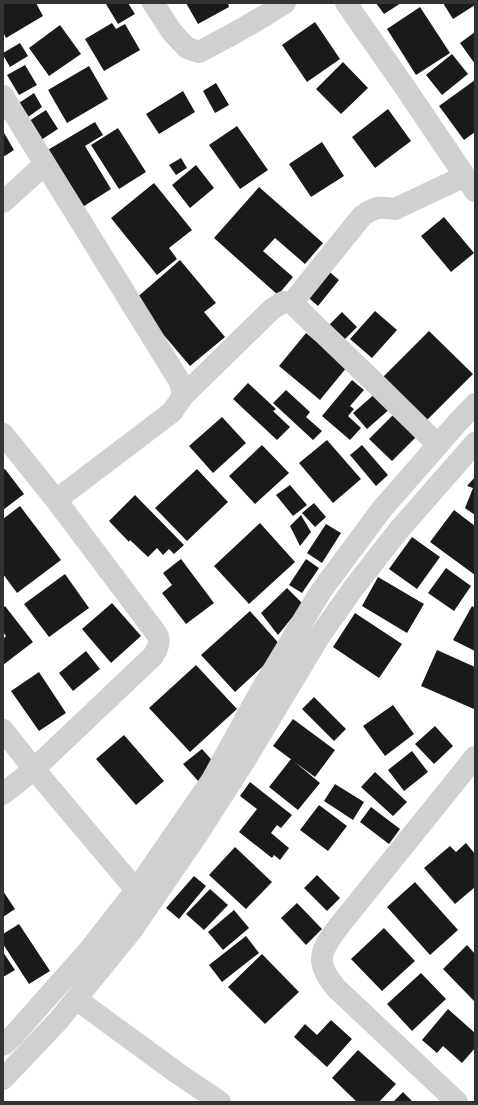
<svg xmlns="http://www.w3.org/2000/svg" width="478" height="1105" viewBox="0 0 478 1105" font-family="Quicksand,sans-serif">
  <rect width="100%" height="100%" fill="#fff"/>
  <path fill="#1a1a1a" d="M3 3H36L43 16 6 38 3 32Z
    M108 3H128L135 14 118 24 106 4Z
    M186 3H228L229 7 198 24Z
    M376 3H401L384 14Z
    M443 3H475V5L453 19Z
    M420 7 450 53 416 75 387 29Z
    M315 22 340 59 307 82 282 45Z
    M112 23 116 29 125 24 140 50 104 71 85 39Z
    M60 25 81 54 49 76 29 48Z
    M475 32V64L460 43Z
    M20 43 28 56 10 67 3 55V53Z
    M452 54 468 74 442 95 426 75Z
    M343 62 368 88 341 114 316 89Z
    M25 65 37 85 19 95 7 75Z
    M89 66 108 99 67 123 48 90Z
    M475 80V132L464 140 439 106Z
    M216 83 229 105 215 113 203 91Z
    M183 91 195 112 159 134 146 114Z
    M34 93 42 107 28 117 19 103Z
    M388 109 411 141 375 168 352 137Z
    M46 110 58 129 41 140 29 121Z
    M95 122 103 135 85 146 111 189 81 208 46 151Z
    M237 126 268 170 240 189 209 145Z
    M118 128 146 172 119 189 91 145Z
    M3 131 14 150 3 157Z
    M322 142 344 176 311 197 289 164Z
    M181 158 187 168 176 175 169 165Z
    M196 165 214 188 190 208 172 185Z
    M154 183 192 230 169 248 177 259 157 275 111 218Z
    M259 187 323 243 305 264 275 238 263 251 293 277 278 295 214 238Z
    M444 217 474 253 451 272 421 236Z
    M180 260 216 303 204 312 225 337 190 366 134 300Z
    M325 268 339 280 318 306 303 293Z
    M375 311 397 330 372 358 350 339Z
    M342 312 357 327 343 341 328 326Z
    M429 331 473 374 424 423 380 380Z
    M306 333 347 367 320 400 279 366Z
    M352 380 364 390 350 406 354 409 348 416 361 428 350 440 322 416Z
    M248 383 276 409 273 411 290 427 277 440 233 399Z
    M286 390 310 412 306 417 322 431 313 440 273 403Z
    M377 392 392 407 367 429 353 413Z
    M400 408 422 431 392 461 369 439Z
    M222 417 246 443 213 473 189 446Z
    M327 440 361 479 333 503 299 463Z
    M262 445 289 473 255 504 229 476Z
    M362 445 388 475 376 486 350 455Z
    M5 469 24 494 3 510V470Z
    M197 469 228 502 187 541 155 508Z
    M475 477V515L465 508 473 488 467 486Z
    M290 485 307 505 293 516 276 495Z
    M135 495 184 545 174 554 169 549 163 555 157 548 148 557 130 540 129 542 109 521Z
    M314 503 326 517 315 527 302 513Z
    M20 506 61 560 17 593 3 574V519Z
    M454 510 475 526V575L430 542Z
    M301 515 311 532 300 546 290 526Z
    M260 523 295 562 249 604 214 566Z
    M326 524 341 533 322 563 307 553Z
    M412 537 440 557 417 589 389 569Z
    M181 559 214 603 186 624 162 593 172 585 163 573Z
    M306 559 319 568 302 593 289 585Z
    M446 568 471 586 454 611 428 593Z
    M65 574 89 608 49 637 24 604Z
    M378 577 424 604 407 633 362 606Z
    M287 588 303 604 278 635 261 613Z
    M112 603 141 636 111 663 82 629Z
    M5 606 33 642 3 665V639L6 636 3 632V608Z
    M472 606 475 608V651L453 640Z
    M250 611 283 648 235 692 201 655Z
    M355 613 402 644 379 678 333 647Z
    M437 650 475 667 474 709 421 686Z
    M86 651 100 669 73 691 59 673Z
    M196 665 237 709 190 752 149 708Z
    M39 672 66 713 39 731 11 691Z
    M314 697 346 729 334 741 302 709Z
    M393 705 414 734 385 756 363 726Z
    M293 719 335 750 315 777 273 746Z
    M435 726 453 746 434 764 415 744Z
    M124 735 164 781 136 805 96 759Z
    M202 749 217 766 199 782 183 764Z
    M412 751 428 772 404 791 388 770Z
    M291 759 320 783 298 810 269 787Z
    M375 772 407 802 393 816 361 787Z
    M250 782 292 815 281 828 277 825 271 833 289 848 280 860 274 855 272 858 239 832 257 809 240 796Z
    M335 784 364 802 353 820 324 801Z
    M319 805 347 826 328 851 300 830Z
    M371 807 400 829 389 844 360 822Z
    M466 843 475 854V887L455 904 424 868 450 846 456 852Z
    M235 847 272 882 246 909 209 875Z
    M317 875 340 898 327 911 304 888Z
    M194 876 206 886 179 919 166 908Z
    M415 882 458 930 430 955 387 907Z
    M210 889 228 905 204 930 186 914Z
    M3 891 15 909 3 917Z
    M297 903 322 929 306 945 281 918Z
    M234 910 249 928 223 950 208 932Z
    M19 924 50 971 29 984 3 944V934Z
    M384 928 415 961 382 991 351 959Z
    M246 936 259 953 222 982 209 965Z
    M467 945 475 954V1002L443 969Z
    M3 952 15 970 3 977Z
    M262 954 299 992 265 1024 228 987Z
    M421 973 446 999 412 1031 387 1004Z
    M448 1009 475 1033V1048L462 1063 443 1046 437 1053 422 1040Z
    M331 1020 352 1039 327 1067 294 1037 305 1024 317 1035Z
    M358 1050 396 1084 379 1102H357L332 1078Z
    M403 1092 413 1102H393Z"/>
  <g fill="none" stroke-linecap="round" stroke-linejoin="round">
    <path stroke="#d0d0d0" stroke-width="22" d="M153 3 172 32 187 48 199 52C228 37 257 21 285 3
      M346 3 404 86 475 191
      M3 96 180 382 183 396
      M3 202 45 164
      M292 303 362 216C376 206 379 207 395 209L465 176
      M3 434 56 500 147 621C158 636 164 638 153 656L34 769 3 794
      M56 500 172 412 183 396 272 309 283 302 292 303 376 384 438 445
      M3 730 34 769 136 890
      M76 999 180 1075 220 1102
      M3 1045 13 1036 90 949 136 890 212 780 259 694 321 591 382 509 458 422 475 404
      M3 1079 58 1021 132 930 197 835 245 760 319 637 352 590 398 531 475 443
      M457 1102 336 988C314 962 320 951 339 926L475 757"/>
  </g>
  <rect width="478" height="1105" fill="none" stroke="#333333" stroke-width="8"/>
</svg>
